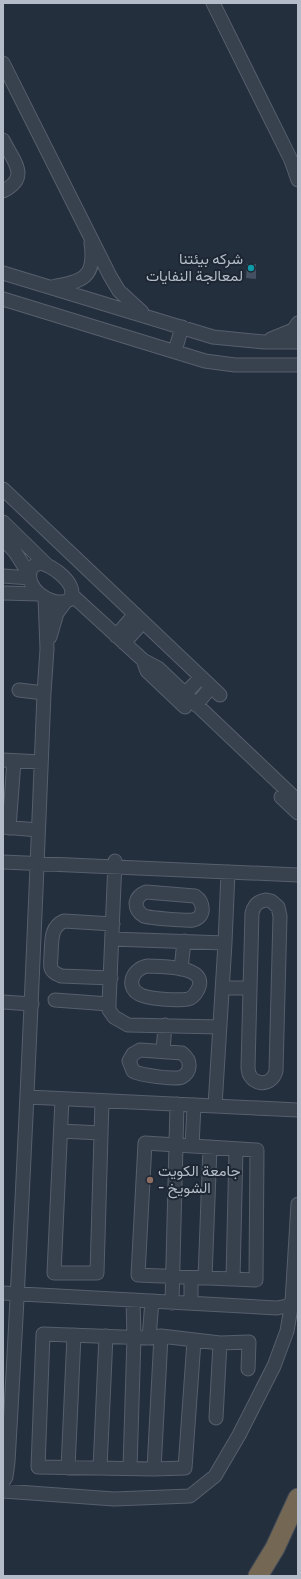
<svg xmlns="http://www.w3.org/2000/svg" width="301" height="1579" viewBox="0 0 301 1579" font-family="Cabin,Vazirmatn,sans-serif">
  <rect width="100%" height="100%" fill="#242f3e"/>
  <path fill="#455162" d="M247 264H256V279L246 278Z"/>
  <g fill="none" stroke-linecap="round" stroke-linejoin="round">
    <defs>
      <path id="minor" d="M213 3 291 160 298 180
        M3 63 110 276 119 291 142 312
        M3 140C13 161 31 177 3 191
        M3 273 213 337 264 342H298
        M52 287C83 281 96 278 91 243
        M3 299 205 361 235 365H298
        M271 339 293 330 298 323
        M175 351 182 327
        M3 489 220 695
        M3 522 47 565
        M3 539 15 552 29 574
        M39 563C52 564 81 586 69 600 51 609 21 586 32 567Z
        M3 576 30 578
        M3 593 39 594
        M72 595 143 660 158 668 298 801
        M116 636 135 614
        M50 637 57 613 66 601
        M124 643 143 622
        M143 660 147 671 185 707
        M19 690 44 693
        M185 694 201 677
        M196 705 211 687
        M3 760 41 762
        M281 797 298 813
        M3 827 38 830
        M9 828 14 761
        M115 861 109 1004V1010L114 1017 128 1025 220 1027
        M3 862 298 875
        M146 892 195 896C204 902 206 917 193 920 187 921 149 918 144 916 139 913 136 908 136 903 137 897 141 894 146 892Z
        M266 900 271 901 278 907 280 916 276 1071C271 1089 248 1085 248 1067L252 913C254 905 258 901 266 900Z
        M112 939 225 943
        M148 966C161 967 212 965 197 991 195 995 192 998 188 999 179 1001 146 999 139 994 125 986 133 968 148 966Z
        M181 969 184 941
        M111 978 61 976C57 974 52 972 51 968 50 964 51 959 51 955 52 941 50 927 64 921L113 924
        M223 988H250
        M55 1000 109 1004
        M3 1002 32 1004
        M140 1050 182 1053C187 1057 190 1061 189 1067 189 1071 186 1075 182 1077 175 1080 139 1075 133 1071L129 1061 133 1054Z
        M163 1051 165 1025
        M28 1097 298 1110
        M62 1099 54 1273H97L102 1101
        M215 1106 225 943 228 872
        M61 1131 101 1133
        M145 1143 257 1150 256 1280 138 1275Z
        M192 1146 194 1105
        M205 1278 210 1147
        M233 1279 236 1149
        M3 1293 277 1308 287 1306 292 1302
        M172 1303 177 1104
        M191 1303V1278
        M149 1338 152 1301
        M194 1341 185 1468 154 1469 38 1467 43 1334 149 1338 161 1336 220 1343 249 1342 248 1369
        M216 1418 220 1343
        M68 1468 74 1335
        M100 1468 106 1336
        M130 1468 134 1337 133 1300
        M154 1469 161 1336
        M3 1482 6 1477 8 1462C23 1206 34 949 44 693L47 649 45 598
        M3 1491 114 1499 190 1496 215 1476 239 1435 274 1366 287 1331 292 1302 298 1204"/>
      <path id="highway" d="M258 1576 275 1548 298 1498"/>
    </defs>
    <use href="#minor" stroke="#565f6c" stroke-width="15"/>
    <use href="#highway" stroke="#434c59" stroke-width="21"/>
    <use href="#minor" stroke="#38414e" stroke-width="13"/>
    <use href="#highway" stroke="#746855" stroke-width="19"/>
  </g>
  <circle fill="#0f9aa8" stroke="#1d2633" stroke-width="1.5" cx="251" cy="268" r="4"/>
  <circle fill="#8d6e63" stroke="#1d2633" stroke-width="1.5" cx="150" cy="1180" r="4"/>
  <g text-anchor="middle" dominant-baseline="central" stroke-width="4" stroke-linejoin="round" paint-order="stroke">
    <g font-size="15" fill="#b4bcc9" stroke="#1d2633" text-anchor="end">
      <text x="243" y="259">شركه بيئتنا<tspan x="243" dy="17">لمعالجة النفايات</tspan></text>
      <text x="158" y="1171" text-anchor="start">جامعة الكويت<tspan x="158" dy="17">- الشويخ</tspan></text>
    </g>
  </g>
  <rect width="301" height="1579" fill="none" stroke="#b4bcc9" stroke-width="8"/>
</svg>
